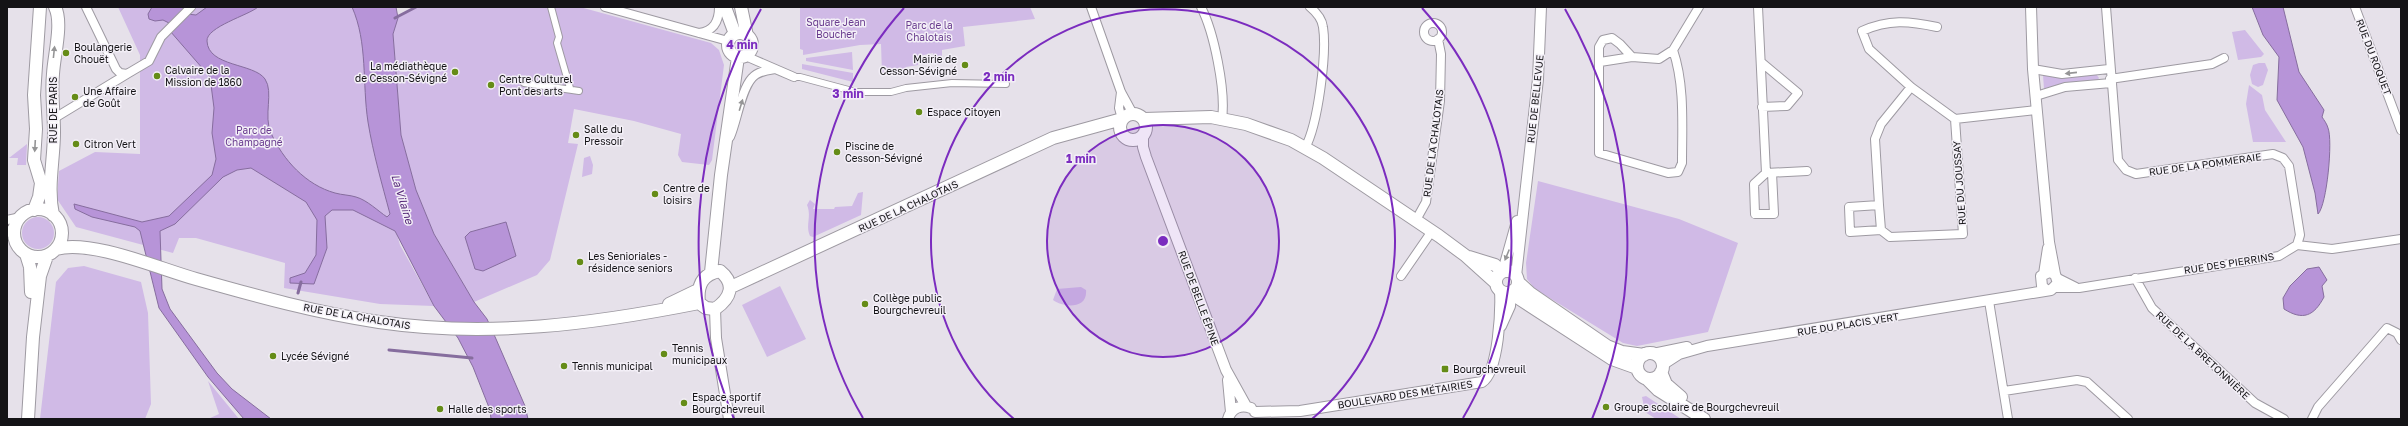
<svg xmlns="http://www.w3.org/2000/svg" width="2408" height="426" viewBox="0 0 2408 426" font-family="'Golos Text',sans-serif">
  <rect width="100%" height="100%" fill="#e6e1ea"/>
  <path fill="#d0bae6" d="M118 7H357L363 49 368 120 377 166 400 245 434 306 380 304 284 288 285 263 196 238H179L173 253 76 227 57 199 59 171 95 152 140 154V55Z
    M416 7H580L711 43 719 50 724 65 712 160 709 165 682 162 678 155 681 134 634 121 574 109 568 143 578 144 550 260 537 275 474 302 434 234 416 190 401 135 393 34 398 18Z
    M800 7H1030L1035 19 963 27 965 46 942 50V61L935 62 933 53 919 56 918 65 906 67V73L882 74 881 44 860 45 803 55V50L800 49Z
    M2245 30 2264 54 2261 57 2238 60 2232 32Z
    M852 52 853 70 806 61V58Z
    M2259 63H2265L2268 70 2263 85 2258 87 2252 84 2250 75 2253 65Z
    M802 64 853 73V82L802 69Z
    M2096 74 2099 78 2097 81 2044 89 2043 75Z
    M2249 85 2262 95 2265 110 2286 142H2253L2246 104Z
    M27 144 26 165H17L18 158H9Z
    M590 156 593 165 592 174 582 177 584 158Z
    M1538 181 1679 219 1738 243 1708 332 1637 346 1623 343 1535 289 1527 279 1526 263Z
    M863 192 861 215 813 237 810 236C805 225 812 217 807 205L811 198 810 200 815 204 813 209H834L835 207 852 206 858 193Z
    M22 233a16 16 0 1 1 32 0a16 16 0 1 1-32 0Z
    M84 266 141 282 148 313 151 404 145 419H40L56 282 68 268Z
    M780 286 806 339 767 357 742 305Z
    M1081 287 1086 290C1088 309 1064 308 1053 300L1057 289Z
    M208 381 239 419H208L219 414Z
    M1646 396 1681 419H1656L1645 412 1642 397Z"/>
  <path fill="#b794d8" stroke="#866d9e" d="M152 7H183L185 12 173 19 171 24 163 20 155 21 149 19 148 14Z
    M207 7H258C249 15 206 27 207 41 208 67 254 63 265 79 274 92 263 116 271 133 283 160 306 185 335 193 342 195 350 195 356 197 367 200 378 211 387 217L390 214C382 184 373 153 368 122 362 83 368 43 352 7H396L398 18 393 34 401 135 416 190 434 234 474 302 487 319 496 339 525 406 528 419H491L490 410 473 367 458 338 434 306 395 231 353 210H332L325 216 327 248 314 284 290 283V278L305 273 316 255 317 220 306 202 251 168 237 170 223 177 175 224 160 231 162 289 170 309 217 373 232 389 271 419H244L208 377 159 308 140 231 135 227 92 217 75 209 74 204 142 222 169 216 212 175 216 159 212 133 214 108 210 77 170 31 187 14 196 15Z
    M2252 7H2283L2299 72 2324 110 2322 117C2324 120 2327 124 2328 128 2333 140 2327 205 2318 214L2315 193 2303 147 2277 100 2279 57 2263 35Z
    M506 222 516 256 483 271 475 269 465 237 470 232Z
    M2319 267 2327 280 2322 286 2324 297C2314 316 2303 321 2284 309L2283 298 2290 286 2307 269Z"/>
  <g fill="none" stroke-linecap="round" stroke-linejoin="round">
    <path stroke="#866d9e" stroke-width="3" d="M395 18 416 7
      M298 293 301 282
      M389 350 472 358"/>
    <defs>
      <path id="pedestrian" d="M551 7 559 37 557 43 570 88
        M794 77H800L856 92H891L906 88 952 83 1006 84
        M524 83 579 91"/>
      <path id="minor" d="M86 7 116 69 120 73 127 74 149 61 161 37 191 7
        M605 7 728 41
        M1091 7 1121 92 1133 114
        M1201 7C1214 32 1226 91 1222 119
        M1758 7 1766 173 1807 171
        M2106 7 2118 160 2126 170 2136 174 2273 154 2283 158 2289 166 2300 235 2297 245
        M2355 7 2401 130
        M1424 32a9 9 0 1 1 18 0a9 9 0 1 1-18 0Z
        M1937 27C1909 21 1889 19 1862 31L1869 49 1911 87 1955 119 2037 110
        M699 33C714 31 719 21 719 7
        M747 54 750 58 794 77
        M1632 57 1620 44 1612 38 1603 40 1599 47V153L1668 173 1678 172 1682 163C1682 126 1685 85 1673 50L1699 7
        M1600 62 1632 57 1659 59 1673 50
        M1761 62 1798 93 1787 106 1762 107
        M2033 69 2062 74 2109 69
        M2110 79 2212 64 2224 58
        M1911 87 1881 124 1875 139 1879 205 1849 207 1850 232 1881 230 1890 237 1963 234 1955 119
        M1121 92 1119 108 1122 119
        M2036 96 2065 87 2111 83
        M53 119 127 74
        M730 137C737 121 741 90 752 78 758 71 768 70 775 69
        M1305 148C1318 125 1327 53 1323 27 1322 19 1316 12 1310 7
        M1766 173 1754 184 1755 214H1774L1772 173
        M1879 205 1881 230
        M7 220 21 217
        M1416 220 1426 202 1440 101 1441 54 1438 39
        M7 230 14 236
        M1401 276 1432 231
        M2058 278 2076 287
        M2135 278 2152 308 2255 403 2284 419
        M2055 288H2079L2279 256 2297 245 2332 249 2401 239
        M1989 301 2008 419
        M2004 391 2077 380 2087 382 2128 419
        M2312 419 2318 407 2387 328 2397 333 2401 340"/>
      <path id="tertiary" d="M2031 7 2033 69 2049 242 2055 274
        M1143 136V147L1146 157 1226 370 1246 406
        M1503 271 1517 221
        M2044 274 2048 248
        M1516 276 1538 79 1541 7
        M715 309 716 338 729 419
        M1501 326 1510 306 1511 292
        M1653 354 1687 347
        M1662 365 1679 354 1707 346 2051 290 2058 283 2055 274 2049 272 2041 276 2042 286 2046 290
        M1228 380 1231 412
        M1255 412 1300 411 1482 382C1499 371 1501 309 1500 290
        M1228 419C1231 408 1241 404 1251 408"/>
      <path id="secondary" d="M725 7 735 34
        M741 7 747 36
        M728 45a12 12 0 1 1 24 0a12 12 0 1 1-24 0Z
        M1120 127a13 13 0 1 1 26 0a13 13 0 1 1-26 0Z
        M1144 119 1211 117 1246 124 1291 140 1323 158 1439 236 1466 256 1496 283
        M14 233a24 24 0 1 1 48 0a24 24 0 1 1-48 0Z
        M34 210 39 197 41 183 34 160 36 129 34 95 40 7
        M53 215C47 187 54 160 54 132 54 112 51 93 53 74 54 55 63 23 55 7
        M56 249C91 239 160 269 196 279 256 296 317 313 379 322 488 338 593 324 699 303
        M26 254 30 267 31 292
        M1469 257 1495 265 1502 272
        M720 271C736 284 731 298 715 309L706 308 699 303C697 286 702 274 720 271Z
        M1496 282a11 11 0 1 1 22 0a11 11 0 1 1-22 0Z
        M711 272 721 175 738 57
        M1518 282 1530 293 1607 346 1622 352 1644 355
        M731 287 1053 138 1122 119
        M1512 291 1515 296 1612 359 1637 368
        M669 304 698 290
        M1637 366a13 13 0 1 1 26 0a13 13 0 1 1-26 0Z
        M1661 372 1666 384 1681 397
        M1647 379 1658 390 1704 419
        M28 419 33 337 40 276 47 256"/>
    </defs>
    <use href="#pedestrian" stroke="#9e9aa2" stroke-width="8"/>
    <use href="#minor" stroke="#9e9aa2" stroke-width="10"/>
    <use href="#tertiary" stroke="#9e9aa2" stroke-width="12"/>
    <use href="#secondary" stroke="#9e9aa2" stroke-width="14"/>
    <use href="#pedestrian" stroke="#fff" stroke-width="6"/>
    <use href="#minor" stroke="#fff" stroke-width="8"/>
    <use href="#tertiary" stroke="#fff" stroke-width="10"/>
    <use href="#secondary" stroke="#fff" stroke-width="12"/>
  </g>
  <defs><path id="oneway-solid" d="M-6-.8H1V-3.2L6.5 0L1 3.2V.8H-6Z"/></defs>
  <g fill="#959596">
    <use href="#oneway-solid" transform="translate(54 52) rotate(-84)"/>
    <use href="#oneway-solid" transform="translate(2071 73) rotate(174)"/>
    <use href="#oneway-solid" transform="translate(741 105) rotate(-73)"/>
    <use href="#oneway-solid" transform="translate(35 146) rotate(93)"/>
    <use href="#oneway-solid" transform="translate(1507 255) rotate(112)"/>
  </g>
  <circle cx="1163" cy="241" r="116" fill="#7b2cbf" fill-opacity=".12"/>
  <g fill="none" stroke="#7b2cbf" stroke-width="2">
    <circle cx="1163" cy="241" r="116"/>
    <path d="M1014 419A232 232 0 1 1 1312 419"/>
    <path d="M863 418A348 348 0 0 1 904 8M1422 8A348 348 0 0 1 1463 418"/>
    <path d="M734 419A464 464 0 0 1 761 9M1565 9A464 464 0 0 1 1592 419"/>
  </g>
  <g fill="#658c17" stroke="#f3eff7" stroke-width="1.5">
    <circle cx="66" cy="53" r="4"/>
    <circle cx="965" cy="65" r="4"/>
    <circle cx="455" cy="72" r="4"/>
    <circle cx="157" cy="76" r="4"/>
    <circle cx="491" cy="85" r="4"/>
    <circle cx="75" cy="97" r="4"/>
    <circle cx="919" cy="112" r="4"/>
    <circle cx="576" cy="135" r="4"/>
    <circle cx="76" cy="144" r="4"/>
    <circle cx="837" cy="152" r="4"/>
    <circle cx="655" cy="194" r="4"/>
    <circle cx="580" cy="262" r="4"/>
    <circle cx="865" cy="304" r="4"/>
    <circle cx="664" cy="354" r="4"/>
    <circle cx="273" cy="356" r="4"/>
    <circle cx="564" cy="366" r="4"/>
    <rect x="1441" y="365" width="8" height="8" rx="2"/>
    <circle cx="684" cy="403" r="4"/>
    <circle cx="1606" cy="407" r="4"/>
    <circle cx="440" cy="409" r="4"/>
  </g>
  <g text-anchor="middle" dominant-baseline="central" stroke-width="3" stroke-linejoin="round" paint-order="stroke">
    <g font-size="10" fill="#6a3d8f" stroke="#f3eff7">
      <text x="836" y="22">Square Jean<tspan x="836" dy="12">Boucher</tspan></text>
      <text x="929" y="25">Parc de la<tspan x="929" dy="12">Chalotais</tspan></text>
      <text x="254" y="130">Parc de<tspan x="254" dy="12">Champagné</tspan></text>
    </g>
    <g font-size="10" fill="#141316" stroke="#f3eff7" text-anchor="start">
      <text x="74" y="47">Boulangerie<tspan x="74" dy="12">Chouët</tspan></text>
      <text x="957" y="59" text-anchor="end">Mairie de<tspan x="957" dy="12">Cesson-Sévigné</tspan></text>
      <text x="447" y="66" text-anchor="end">La médiathèque<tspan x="447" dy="12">de Cesson-Sévigné</tspan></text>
      <text x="165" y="70">Calvaire de la<tspan x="165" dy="12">Mission de 1860</tspan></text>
      <text x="499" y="79">Centre Culturel<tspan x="499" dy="12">Pont des arts</tspan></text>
      <text x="83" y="91">Une Affaire<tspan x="83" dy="12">de Goût</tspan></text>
      <text x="927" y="112">Espace Citoyen</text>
      <text x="584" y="129">Salle du<tspan x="584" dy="12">Pressoir</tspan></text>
      <text x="84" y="144">Citron Vert</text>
      <text x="845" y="146">Piscine de<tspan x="845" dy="12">Cesson-Sévigné</tspan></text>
      <text x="663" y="188">Centre de<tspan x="663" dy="12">loisirs</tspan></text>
      <text x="588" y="256">Les Senioriales -<tspan x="588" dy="12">résidence seniors</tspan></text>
      <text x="873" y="298">Collège public<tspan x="873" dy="12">Bourgchevreuil</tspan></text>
      <text x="672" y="348">Tennis<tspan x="672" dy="12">municipaux</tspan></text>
      <text x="281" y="356">Lycée Sévigné</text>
      <text x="572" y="366">Tennis municipal</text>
      <text x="1453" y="369">Bourgchevreuil</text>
      <text x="692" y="397">Espace sportif<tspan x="692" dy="12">Bourgchevreuil</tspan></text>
      <text x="1614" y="407">Groupe scolaire de Bourgchevreuil</text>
      <text x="448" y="409">Halle des sports</text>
    </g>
    <g font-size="10" fill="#141316" stroke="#f3eff7">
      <text transform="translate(2374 57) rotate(69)">RUE DU ROQUET</text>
      <text transform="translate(1535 99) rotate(-84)">RUE DE BELLEVUE</text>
      <text transform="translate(53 110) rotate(-90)">RUE DE PARIS</text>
      <text transform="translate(1433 143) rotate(-83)">RUE DE LA CHALOTAIS</text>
      <text transform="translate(2205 164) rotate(-8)">RUE DE LA POMMERAIE</text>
      <text transform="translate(1959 183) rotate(-94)">RUE DU JOUSSAY</text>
      <text transform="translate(908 206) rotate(-25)">RUE DE LA CHALOTAIS</text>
      <text transform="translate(2229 263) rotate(-9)">RUE DES PIERRINS</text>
      <text transform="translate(1199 298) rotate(70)">RUE DE BELLE ÉPINE</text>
      <text transform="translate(357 316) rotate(10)">RUE DE LA CHALOTAIS</text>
      <text transform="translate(1848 324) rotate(-9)">RUE DU PLACIS VERT</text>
      <text transform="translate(2203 355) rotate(43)">RUE DE LA BRETONNIÈRE</text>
      <text transform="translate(1405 394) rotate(-9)">BOULEVARD DES MÉTAIRIES</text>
    </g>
    <g font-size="11" font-style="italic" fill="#552878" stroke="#f3eff7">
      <text transform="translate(403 199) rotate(73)">La Vilaine</text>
    </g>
  </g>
  <circle cx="1163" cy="241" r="6" fill="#7b2cbf" stroke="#f3eff7" stroke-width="2"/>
  <g font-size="12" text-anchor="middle" font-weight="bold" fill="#7b2cbf" stroke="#f3eff7" stroke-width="3" stroke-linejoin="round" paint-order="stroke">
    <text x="742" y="49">4 min</text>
    <text x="999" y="81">2 min</text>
    <text x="848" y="98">3 min</text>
    <text x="1081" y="163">1 min</text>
  </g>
  <rect width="2408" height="426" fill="none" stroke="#141316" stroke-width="16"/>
</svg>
